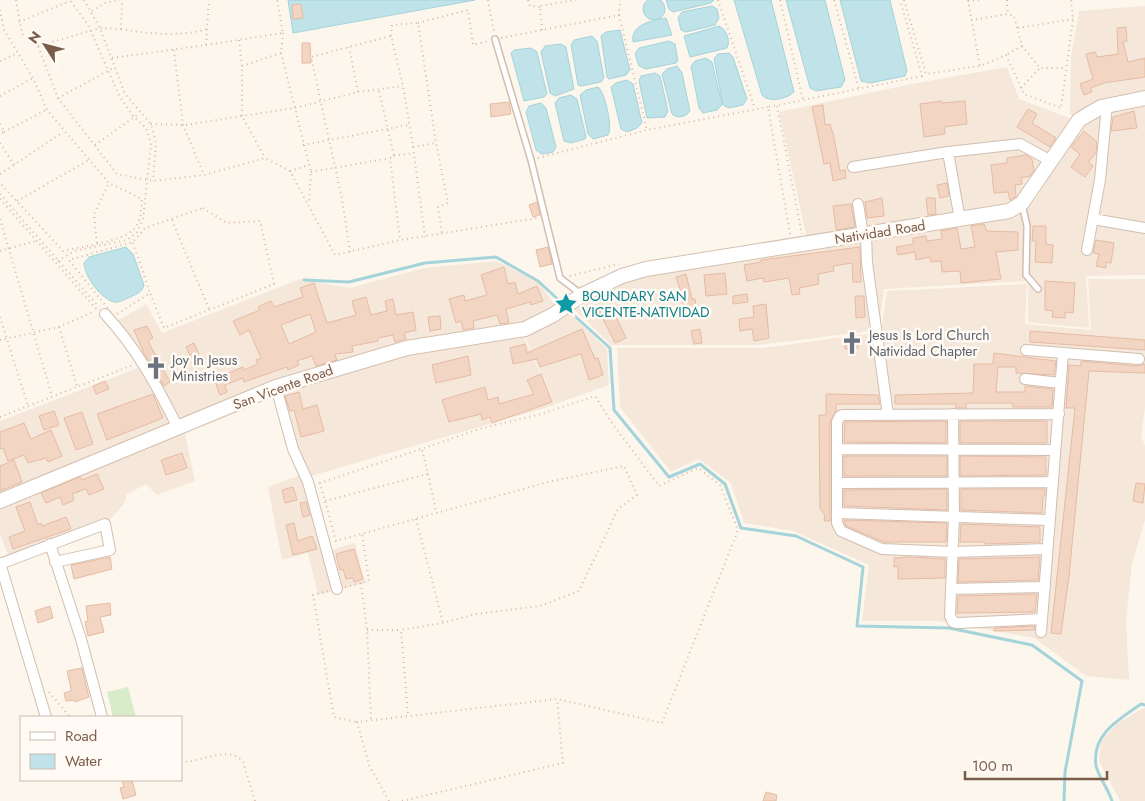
<svg xmlns="http://www.w3.org/2000/svg" width="1145" height="801" viewBox="0 0 1145 801" font-family="Jost,sans-serif">
  <rect width="100%" height="100%" fill="#fdf6ec"/>
  <path fill="#f5e8da" d="M1145 6V98L1078 119 1070 114 1071 57 1079 11Z
    M1007 67 1019 99 1075 120 1011 210 807 239 779 112 912 84Z
    M1145 101V275L1086 276 1089 328 1028 322V281L884 289 879 330 761 345H611L573 308 595 293 649 274 1013 215 1038 196 1047 172 1086 120 1103 111Z
    M497 261 539 283 557 307 524 328 457 337 179 424 117 321 146 304 162 333 300 279 350 288 424 268Z
    M1088 279H1145V408L1141 436 1145 446V520L1132 564 1126 620 1129 680 1086 676 1034 638 937 621H862L869 565 793 531 744 523 731 483 699 459 671 472 620 407 617 348H763L881 332 887 291 1027 284 1025 324 1091 330Z
    M567 311 607 349 609 385 555 404 524 335Z
    M523 335 555 405 311 476 307 473 331 550 355 543 365 583 318 595 308 553 282 560 268 487 306 473 304 470 280 390 408 351Z
    M143 366 172 424 0 497V421Z
    M184 429 195 481 157 495 146 484 126 495V501L110 520 9 558 0 534V509Z
    M1143 708H1145V801H1120L1099 761 1101 742 1117 724Z"/>
  <path fill="#d8ecc9" d="M128 687 136 717H113L107 692Z"/>
  <path fill="#bfe3e8" stroke="#a5d3da" d="M643 9a11 11 0 1 1 22 0a11 11 0 1 1-22 0Z
    M288 0H475L293 33Z
    M666 0H714L711 3 673 12 669 9Z
    M734 0H771L794 92C787 99 769 103 762 95Z
    M786 0H825L845 80 841 87 816 91 810 88Z
    M840 0H890L907 71 905 76 870 83 861 81Z
    M712 6 717 9 719 18 715 25 686 32 681 30 678 18 682 12Z
    M666 18 672 35 633 42C630 24 654 20 666 18Z
    M719 26C726 29 731 40 727 48L690 57 684 36Z
    M620 30 630 70 626 75 609 79 607 77 601 36 606 32Z
    M592 36 597 41 604 78 601 82 581 86 578 85 571 45 574 40Z
    M669 41 675 44 678 61 676 63 646 69 639 66 635 54 639 48Z
    M561 44 566 47 574 89 555 96 550 93 541 52 545 46Z
    M531 48 537 52 547 94 544 97 524 101 511 53 514 50Z
    M729 53 733 57 747 99 743 105 729 108 723 105 714 59 718 54Z
    M706 58 712 62 722 105 717 110 703 113 699 108 691 66 695 61Z
    M677 66 682 73 690 111C686 117 677 119 672 114L662 74 667 69Z
    M655 73 660 76 668 111 665 117 647 118 639 81 641 76Z
    M627 80 633 84 642 123 637 128 627 132 621 129 611 87 616 83Z
    M598 87C605 92 613 128 608 135L593 139 588 134 580 95 586 90Z
    M571 95 577 99 586 137 585 139 571 143 564 141 555 103 559 98Z
    M541 103 546 108 556 147 553 152 542 154 536 150 526 112 529 106Z
    M126 247 133 254 144 285C142 292 137 294 130 297 124 300 117 304 111 301 98 295 85 276 84 263L89 257Z"/>
  <g fill="none" stroke-linecap="round" stroke-linejoin="round">
    <path stroke="#a5d3da" stroke-width="3" d="M304 280 349 282 425 263 496 257 538 281 563 304
      M567 309 610 348 614 410 669 477 700 464 725 484 741 528 796 536 863 567 857 626 949 628 1032 645 1082 681 1065 772 1064 801
      M1112 801C1109 791 1098 775 1096 766 1091 735 1119 719 1141 704L1145 705"/>
  </g>
  <path fill="#f3d5c3" stroke="#e6bba3" fill-rule="evenodd" d="M301 4 303 18 293 19 292 5Z
    M1126 27 1127 41 1123 42 1128 62 1145 58V77L1104 83 1091 88 1092 92 1084 95 1080 84 1093 79 1086 54 1095 52 1097 57 1118 54 1117 28Z
    M302 43H310L311 63H302Z
    M941 101V103L965 101 967 124 944 127 945 134 924 137 920 104Z
    M509 102 511 114 491 117 490 104Z
    M823 105 825 125 830 124 834 137 840 171 845 170 846 178 833 181 830 163 824 164 812 107Z
    M1028 109 1037 114 1032 123 1056 138 1050 147 1017 127Z
    M1134 111 1137 128 1111 131 1113 117Z
    M1084 131 1097 142 1096 153 1088 162 1093 166 1085 177 1071 167 1080 154 1071 147Z
    M1026 155 1032 159 1034 170 1030 176 1021 178 1022 184 1015 185 1016 197 1010 200 1008 192 994 193 991 165 1007 163V158Z
    M947 183 949 196 940 198 937 185Z
    M882 198 884 216 867 218 865 202Z
    M926 198H935L936 214 928 215Z
    M537 202 540 215 533 217 529 205Z
    M851 204 855 227 836 230 833 206Z
    M984 224 987 231 1018 232V250L996 252 1001 279 961 283 960 271 942 272 941 261 931 262 930 257 916 260 915 252 898 255 896 247 913 244V238L926 236 927 241 942 239 941 231 957 228 961 249 975 247 971 226Z
    M1033 226H1046V244L1053 245 1052 263 1035 262 1036 241H1032Z
    M1096 240 1114 243 1111 263 1106 262V268L1096 266 1099 254 1093 253Z
    M548 247 552 264 540 267 536 250Z
    M860 247 861 282H853L852 263 833 266 834 271 818 274 819 284 799 288 800 294 792 295 789 278 764 282 763 278 747 281 744 265 761 262V260Z
    M504 267 508 284 515 282 518 294 537 286 543 301 531 305 530 302 506 309 509 323 500 324 497 315 473 321 474 328 463 330 461 321 456 323 449 299 464 295 465 301 487 295 481 275Z
    M725 273 727 294 706 296 704 275Z
    M686 274 692 299H695L697 314 684 315 682 295 676 277Z
    M1045 281 1075 283 1073 313 1065 312V318L1052 317 1053 311 1045 310Z
    M314 283 327 323 356 315 352 301 366 297 371 315 387 311 385 301 393 299 396 315 413 312 416 330 404 333 406 339 395 342 393 335 378 338V341L352 346 353 352 335 354 337 360 316 366 312 356 297 361 299 365 288 370 287 367 244 382 243 378 225 385 227 392 220 395 214 379 243 367 244 370 258 364 256 360 261 358 249 330 240 335 233 321 260 310 258 307 271 301 274 307 303 297 300 288ZM310 314 316 332 289 344 281 325Z
    M747 294 748 302 733 304V296Z
    M855 296H864L865 317 856 318Z
    M766 304 769 338 754 341 752 329 740 331 739 319 754 317 753 306Z
    M610 305 626 338 615 343 599 311Z
    M440 316 441 329 430 331 428 317Z
    M147 326 153 338 148 341 170 382 164 386 144 353 134 330Z
    M582 329 595 359 598 358 603 375 589 380 581 354 540 367 537 359 513 364 510 348 525 344 527 353Z
    M700 329 702 343 694 344 691 331Z
    M1030 331 1145 340V350L1030 342Z
    M858 338V348L845 349V339Z
    M194 343 199 354 191 358 186 347Z
    M994 353 1056 361 1054 375 1016 373V367H998L996 392H1025V386L1053 389 1052 407H1013V403H966V408H956V404H895V395L973 393 974 364H993Z
    M468 356 471 375 436 383 432 365Z
    M1081 361 1138 366 1145 364V373L1089 371 1069 576 1061 634 1051 633 1075 408H1066L1069 365 1081 366Z
    M541 374 552 402 492 423 490 417 482 420 481 414 449 422 442 400 485 387 488 400 498 397 499 404 534 394 527 380Z
    M105 381 109 389 96 394 93 386Z
    M299 392 303 409 317 405 324 431 301 437 294 410 290 411 285 396Z
    M153 394 163 418 107 440 97 414Z
    M826 394 878 395 880 404H836V411L830 422V521H824L825 515 820 509 819 415H826Z
    M54 411 59 425 44 430 39 416Z
    M82 412 93 444 76 450 64 418Z
    M946 421V443L844 442 845 422Z
    M960 421H1047V443H960Z
    M24 423 31 439 51 430 62 456 48 462 46 458 28 463 24 455 8 461 3 448 0 449V432Z
    M182 453 187 468 166 475 161 460Z
    M844 456H947V476H844Z
    M960 456 1046 457V475L960 476Z
    M14 460 22 482 0 491V466Z
    M97 474 104 489 89 495 86 489 72 494 74 500 63 505 60 497 46 503 41 493 80 477 82 480Z
    M1136 483 1145 484 1143 503 1133 501Z
    M293 487 297 500 285 503 282 490Z
    M947 489V510L844 506V490Z
    M961 489H1045V496H1043L1042 513 961 510Z
    M30 502 38 525 41 523 42 526 66 517 71 529 13 549 9 537 25 531 16 507Z
    M306 502 310 515 303 517 300 503Z
    M844 520 947 523 946 542H884L846 526Z
    M294 523 298 541 312 536 317 549 293 555 286 525Z
    M961 524 1040 527V542L985 544V542H960Z
    M354 549 363 579 354 582 353 578 346 579 343 569 340 570 336 554Z
    M110 557 112 569 74 579 71 565Z
    M911 557 945 559V578L898 579V566L894 567V558Z
    M1040 557 1038 580 958 582 959 559Z
    M1037 594 1035 612 957 613 958 596Z
    M110 603 111 615 100 617 104 632 88 636 85 622 88 621 86 606Z
    M50 606 53 618 38 623 35 611Z
    M1035 626 1034 630 994 631V628Z
    M82 668 89 697 75 702 74 700 66 701 64 693 71 691V689L67 671Z
    M122 780H132L136 795 123 799 120 788 124 787Z
    M766 792 777 795 776 801H763Z"/>
  <g fill="none" stroke-linecap="round" stroke-linejoin="round">
    <defs>
      <path id="lane" d="M495 39 531 160 560 278 581 294
        M1022 204 1027 226 1026 275 1038 289"/>
      <path id="street" d="M948 152 1020 144 1051 161
        M853 167 948 152 960 220
        M858 204 863 235
        M1093 219 1145 228
        M866 235 867 263 888 415
        M1087 250 1100 180 1107 105
        M105 314C137 349 156 384 177 426
        M1026 350 1139 359
        M1025 379 1060 383
        M276 387 293 449 308 482 337 589
        M953 414 954 517 950 616 953 622 958 623 1042 619
        M837 449 1055 450
        M837 483 1053 482
        M838 513 1049 520
        M50 544 81 639 102 717
        M1047 549 953 552 882 549 841 531 837 523V422L840 416 843 415 1059 414
        M0 563 46 717
        M0 564 105 524 110 550 55 562
        M951 589 1045 587
        M1041 632 1063 353"/>
      <path id="secondary" d="M0 501 276 387 407 348 525 329 553 315 582 295 622 276 646 269 1009 211 1022 203 1079 120 1101 107 1145 98"/>
    </defs>
    <use href="#lane" stroke="#d1beb0" stroke-width="8"/>
    <use href="#street" stroke="#d1beb0" stroke-width="12"/>
    <use href="#secondary" stroke="#d6c0b0" stroke-width="16"/>
    <path stroke="#d9b8a5" stroke-width="2" stroke-dasharray="1 4" stroke-linecap="butt" d="M16 0 22 34 38 46 58 98 117 174 153 181 204 175 265 158 290 171 335 255 400 240 538 218
      M84 0 100 28 125 94 151 124 156 143 153 181
      M488 0 494 32
      M528 0 530 6 540 7
      M718 0 755 109
      M780 0 803 100
      M834 0 859 89
      M904 0 926 74 980 66 1006 55 1024 94 1061 108 1073 19 1071 0
      M968 0 980 66
      M1007 0 1008 14
      M968 1 980 0
      M0 10 4 30 33 78 47 110 109 183 142 199C141 210 142 220 134 229 124 241 80 247 63 251L0 183
      M92 11 105 3 120 0
      M619 15 647 130
      M971 20 1008 14 1014 16 1022 46 1006 55
      M19 22 70 1
      M418 23 468 10 473 45 489 41
      M1018 28 1073 19
      M121 29C149 34 180 37 207 29
      M542 30 540 6 576 0
      M391 36 392 25 418 23 436 143
      M501 38 619 15 620 0
      M239 40 242 66V116L295 108 358 92 349 47
      M206 45 283 33 277 0
      M38 46 100 28 121 29 122 0
      M1022 46 1040 68H1066
      M174 50 183 125 204 175
      M281 53 311 172 309 204
      M112 58 206 45 209 0
      M0 61 18 53
      M242 66 281 53 283 33
      M1021 88 1040 68
      M379 91 394 156 390 158 400 240
      M358 92 403 86
      M0 96 33 78
      M58 98 115 67
      M777 106 802 234
      M0 124 4 132 0 134
      M151 124 186 125 242 116 265 158
      M4 132 46 110
      M0 143 14 165 63 132
      M95 145 140 113
      M303 145 408 125
      M413 147 436 143 448 203 438 207 442 234
      M394 156 414 153
      M538 158 647 130 768 107
      M290 171 309 165
      M311 172 390 158
      M0 174 14 165
      M0 194 99 307
      M0 199 97 310
      M17 201 89 160
      M203 208 227 223 260 221 274 284 164 328 150 293 114 316 69 260 133 242 145 228Z
      M0 219 52 396
      M172 220 209 309
      M790 234 768 107 922 76 900 0
      M97 243 94 214 109 183
      M133 243 150 293
      M0 251 36 241
      M350 252 342 199 311 57 391 36 403 86 413 147 425 237
      M58 261 74 251 127 240 137 232 143 219 151 143 146 128 132 115 119 95 88 25 70 0
      M570 276 619 264
      M0 317 28 406
      M59 327 77 386
      M0 340 59 327 95 311
      M0 417 133 365
      M428 474 436 511
      M325 501 428 474 422 450
      M416 519 443 623
      M361 583 367 630 371 720
      M345 587 369 581 362 534
      M328 591 313 595 334 717 357 722
      M367 630H401
      M49 692 70 717
      M181 762C200 763 229 744 243 762L255 801
      M389 801 369 765 357 722 557 699 662 723 738 530 720 485 698 468 659 486 612 423 595 396 541 414 483 428 320 483 336 541 548 482 624 466 637 495 618 509 579 591 540 606 476 614 443 623 401 630 408 715
      M402 801 563 763 557 699"/>
    <use href="#lane" stroke="#fff" stroke-width="5"/>
    <use href="#street" stroke="#fff" stroke-width="10"/>
    <use href="#secondary" stroke="#fff" stroke-width="14"/>
  </g>
  <defs>
    <symbol id="sight-bare" viewBox="-9 -9 18 18"><path d="M0-6L1.8-2.2L6-1.7L2.9 1.2L3.7 5.4L0 3.3L-3.7 5.4L-2.9 1.2L-6-1.7L-1.8-2.2Z" fill="#0f9aa8" stroke="#fffaf3" stroke-width="2.5" paint-order="stroke"/></symbol>
    <symbol id="church-bare" viewBox="-9 -9 18 18"><path d="M-1.2-6h2.4v3.5h3.3v2.4h-3.3V6h-2.4V-.1h-3.3v-2.4h3.3Z" fill="#6b7280" stroke="#fffaf3" stroke-width="2.5" paint-order="stroke"/></symbol>
  </defs>
  <g fill-rule="evenodd">
    <use href="#sight-bare" x="550" y="288" width="32" height="32"/>
    <use href="#church-bare" x="836" y="327" width="32" height="32"/>
    <use href="#church-bare" x="140" y="352" width="32" height="32"/>
  </g>
  <g text-anchor="middle" dominant-baseline="central" stroke-width="5" stroke-linejoin="round" paint-order="stroke">
    <g font-size="14" fill="#7a5c4d" stroke="#fffaf3">
      <text transform="translate(880 232) rotate(-9)">Natividad Road</text>
      <text transform="translate(283 387) rotate(-20)">San Vicente Road</text>
    </g>
    <g font-size="14" fill="#0d838f" stroke="#fffaf3" text-anchor="start">
      <text x="582" y="296">BOUNDARY SAN<tspan x="582" dy="16">VICENTE-NATIVIDAD</tspan></text>
    </g>
    <g font-size="14" fill="#5b616d" stroke="#fffaf3" text-anchor="start">
      <text x="869" y="335">Jesus Is Lord Church<tspan x="869" dy="16">Natividad Chapter</tspan></text>
      <text x="172" y="360">Joy In Jesus<tspan x="172" dy="16">Ministries</tspan></text>
    </g>
  </g>
  <rect x="20" y="716" width="162" height="65" fill="#fffaf3" stroke="#cabbb1"/>
  <rect x="30" y="732" width="25" height="8" fill="#ffffff" stroke="#cabbb1"/>
  <text x="65" y="741" font-size="15" fill="#7a5c4d">Road</text>
  <rect x="30" y="754" width="25" height="15" fill="#bfe3e8" stroke="#cabbb1"/>
  <text x="65" y="766" font-size="15" fill="#7a5c4d">Water</text>
  <g transform="translate(45 45) rotate(306)" stroke="#fffaf3" stroke-width="4" paint-order="stroke">
  <path d="M0-4L9 19L0 12L-9 19Z" fill="#7a5c4d"/>
  <text y="-8" font-size="14" font-weight="bold" text-anchor="middle" fill="#7a5c4d">N</text>
  </g>
  <path d="M965 771v8h142v-8" fill="none" stroke="#7a5c4d" stroke-width="2.5"/>
  <text x="972" y="771" font-size="15" fill="#7a5c4d" stroke="#fffaf3" stroke-width="4" paint-order="stroke">100 m</text>
</svg>
